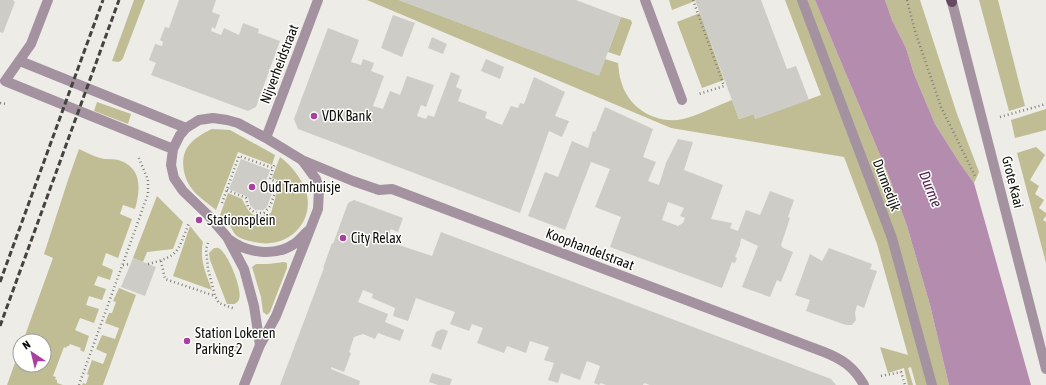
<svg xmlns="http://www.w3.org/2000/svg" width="1046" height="385" viewBox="0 0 1046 385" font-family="'Asap Condensed',sans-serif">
  <rect width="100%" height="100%" fill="#edece6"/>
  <path fill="#c0bc94" d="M134 0H145L123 58C121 63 116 62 112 61Z
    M367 0H399L599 75 605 59 618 63C619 69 619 76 621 81 628 108 656 125 683 119 697 116 718 105 732 100L739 119 754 114 755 119 821 95 785 0H815L888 174 907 226 930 305 949 385H916L911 367 908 368 913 385H908L904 368 888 373 880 347 908 355 877 244 844 157 671 128Z
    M669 0H695V1L672 10Z
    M885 0H920L957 114 979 172 974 183 959 162 935 124 914 74 906 48 892 20Z
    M979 0H998L1025 106 1009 111Z
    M700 13 724 80 702 88 677 22Z
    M621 17 631 20 632 23 620 56 608 52Z
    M97 102 131 114 128 124 94 111Z
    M1046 109V130L1015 138 1011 120Z
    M212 129 230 130 275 155 272 165 238 152 216 210C208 203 198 197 192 189 183 178 179 157 189 145 195 138 203 133 212 129Z
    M1036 147 1045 155 1030 180 1039 186 1035 194 1044 200 1039 208 1046 213V216L1043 220 1046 222V263L1017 153Z
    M79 149C86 152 93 156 100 158 106 160 114 158 121 161 143 169 140 192 135 209L123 205 120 214 132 219 118 258 106 253 102 265 113 270 110 280 98 276 94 285 106 289 102 300 89 296 86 305 99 309 94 323 80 318 75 330 89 336 84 352 80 350 81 348 70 344 69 346H67L66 348 64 347 53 376 56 377 55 379 57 380V383L63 385H7L20 349V365H44V341H23L53 258 44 254 68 180Z
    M280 157C292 166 301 178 306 191 315 221 290 247 260 243 253 242 243 240 237 236 233 233 233 230 230 226 227 222 223 218 220 215L228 193 242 199C250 215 254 220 271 213L280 181 272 178Z
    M157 196 183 222 173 249 147 252 143 262 133 258Z
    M190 226 203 242C199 259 206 274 212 290L173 276Z
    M214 248C217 248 218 247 220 249 228 254 243 290 239 299 239 301 236 303 235 304H227L210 260 209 253Z
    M284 262 287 263V268L270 312 267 315 263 312 261 297 252 267 256 264H268Z
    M119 288 136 295 103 385H82L83 383 86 384 89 375 87 374 92 360 103 364 107 354 96 349 102 335 115 339 119 328 105 323 109 313H112L116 302 113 301Z"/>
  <path fill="#b38cae" d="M815 0H885L892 20 906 48 914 74 935 124 959 162 974 183 1031 385H949L930 305 907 226 888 174Z"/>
  <path fill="#cdccc6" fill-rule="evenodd" d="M0 0H13L15 2 3 33 0 32Z
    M179 0H216L212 12 220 15 215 29 212 27 211 31 221 35 224 28 239 35 243 23 259 29 258 33 280 41 256 107 248 111 151 75 156 63 149 60 155 44 162 46 163 42 160 40 165 27 169 28Z
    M399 0H576L621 17 599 76Z
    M695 0H761L787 69 796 66 809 100 755 119 754 114 739 119Z
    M393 15 415 23 402 57 381 48Z
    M328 28 359 40 351 62 361 65 363 59 374 63 371 71 384 76 373 106 383 109 390 91 400 95 407 76 434 85 426 107 421 105 417 116 426 119 428 115 434 117 451 72 460 76 456 87 462 90 458 101 487 112 485 118 502 125 511 106 518 108 520 103 524 104 534 77 565 92 555 116 569 121 562 137 549 131 520 213 298 129 294 119Z
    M432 37 447 44 443 54 428 48Z
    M486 59 504 67 500 79 481 71Z
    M605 107 653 129 643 157 656 162 648 181 659 185 666 163 678 139 693 142 684 170 723 185 711 219 732 223 730 228 738 231 746 210 760 215 770 191 794 200 788 217 790 218 781 245 783 248 793 252 781 282 777 280 770 297 742 287 758 246 741 238 740 245 735 257 737 258 735 263 732 262 722 288 610 247 621 217 595 207 610 169 591 162 565 230 528 216 545 172 558 177 572 141 588 148 593 131 595 132ZM668 202 684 208 680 216 685 218 683 223 678 226 662 220Z
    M241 159 270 170 266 181 275 185 267 207 263 210H255L250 205 248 197 229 189Z
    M354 200 403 218 398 232 391 229 387 241 432 256 441 232 831 379 836 385H650L644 383 643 385H606L601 383 599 385 594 383 600 366 587 361 580 380 561 373 558 383 548 380 554 363 544 360 549 347 530 341 526 353 507 346 504 353 477 343 483 328 472 324 469 331 450 324 455 312 416 298 408 321 393 316 395 308 372 298 373 294 363 290 358 302 388 314 385 322 404 330 400 341 378 333 375 339 363 334 354 337 349 352 351 353 344 372 331 367V369L360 381 359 385H280L324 268H323L332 243 333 244 348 203Z
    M829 248 872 264 870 269 877 271 864 308 857 305 855 313 856 320 852 325H846L806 311 810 300 795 295 810 254 822 261Z
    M133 258 156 267 145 296 121 287Z
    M442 329 448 331 441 350 431 346 436 332Z
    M432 373 452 379 450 385H438L429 382Z"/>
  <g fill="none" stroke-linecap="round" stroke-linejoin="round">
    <path stroke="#807f7b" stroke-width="2.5" stroke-dasharray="1 3" stroke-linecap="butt" d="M693 0 724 86 699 94
      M907 0 915 31 941 107 976 178
      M0 103 7 104
      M1000 117 1046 104
      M227 190 246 198 248 207 255 213H264L270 206 279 183 270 179 273 168
      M222 203 239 156 273 168 275 164
      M208 243 206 249 208 269 215 296 219 303 235 309
      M161 261 165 279 215 296
      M148 264C180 256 177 252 189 223
      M123 265 130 264
      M235 351 239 340
      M881 376 901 372 905 385
      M79 385 148 194V180L138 156"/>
    <path stroke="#a492a1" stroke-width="10" d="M645 0 682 100
      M802 0 892 238 932 385
      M952 2 1046 369
      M20 61 186 128
      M5 81 173 149
      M5 81 31 44 48 0
      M266 138 318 0
      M302 160 353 181 379 190 392 189 824 352C842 359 854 367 864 385
      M230 240C247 253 275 257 294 244 299 241 303 235 308 231
      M244 385 260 345 276 316 311 227 318 209 319 189 316 179 302 160 266 138 238 123 227 120 213 118 199 120 186 128 180 135 173 149 171 165 174 178 183 191 208 215 227 237 244 269 254 306 260 345"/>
    <path stroke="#664963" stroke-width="10" d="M951 0 952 2"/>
    <path stroke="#434340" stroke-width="3" stroke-dasharray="6 3" stroke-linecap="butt" d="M0 282 103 0
      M0 326 119 0"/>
  </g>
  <g fill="#a83fa1" stroke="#fffffe" stroke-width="1.5">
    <circle cx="314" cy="116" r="4"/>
    <circle cx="252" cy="187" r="4"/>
    <circle cx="199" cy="220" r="4"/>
    <circle cx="343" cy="238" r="4"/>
    <circle cx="187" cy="341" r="4"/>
  </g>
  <g text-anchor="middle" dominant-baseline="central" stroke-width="3" stroke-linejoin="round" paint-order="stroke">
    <g font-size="14" fill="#0d0d0b" stroke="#fffffe">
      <text transform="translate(279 64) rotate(-69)">Nijverheidstraat</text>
      <text transform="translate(1013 182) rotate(76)">Grote Kaai</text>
      <text transform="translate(887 185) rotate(69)">Durmedijk</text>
      <text transform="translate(590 249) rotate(21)">Koophandelstraat</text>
    </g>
    <g font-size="14" fill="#0d0d0b" stroke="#fffffe" text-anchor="start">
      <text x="322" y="116">VDK Bank</text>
      <text x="260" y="187">Oud Tramhuisje</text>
      <text x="207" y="220">Stationsplein</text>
      <text x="351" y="238">City Relax</text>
      <text x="195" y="333">Station Lokeren<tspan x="195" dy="16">Parking 2</tspan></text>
    </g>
    <g font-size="15" font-style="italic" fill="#53224f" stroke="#fffffe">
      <text transform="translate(931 189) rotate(68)">Durme</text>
    </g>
  </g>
  <g transform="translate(32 353) rotate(325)"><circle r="19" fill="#fffffe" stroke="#9e9e9d"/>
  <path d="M0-3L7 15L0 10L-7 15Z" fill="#a83fa1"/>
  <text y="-6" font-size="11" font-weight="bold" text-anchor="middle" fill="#0d0d0b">N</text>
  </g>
</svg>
